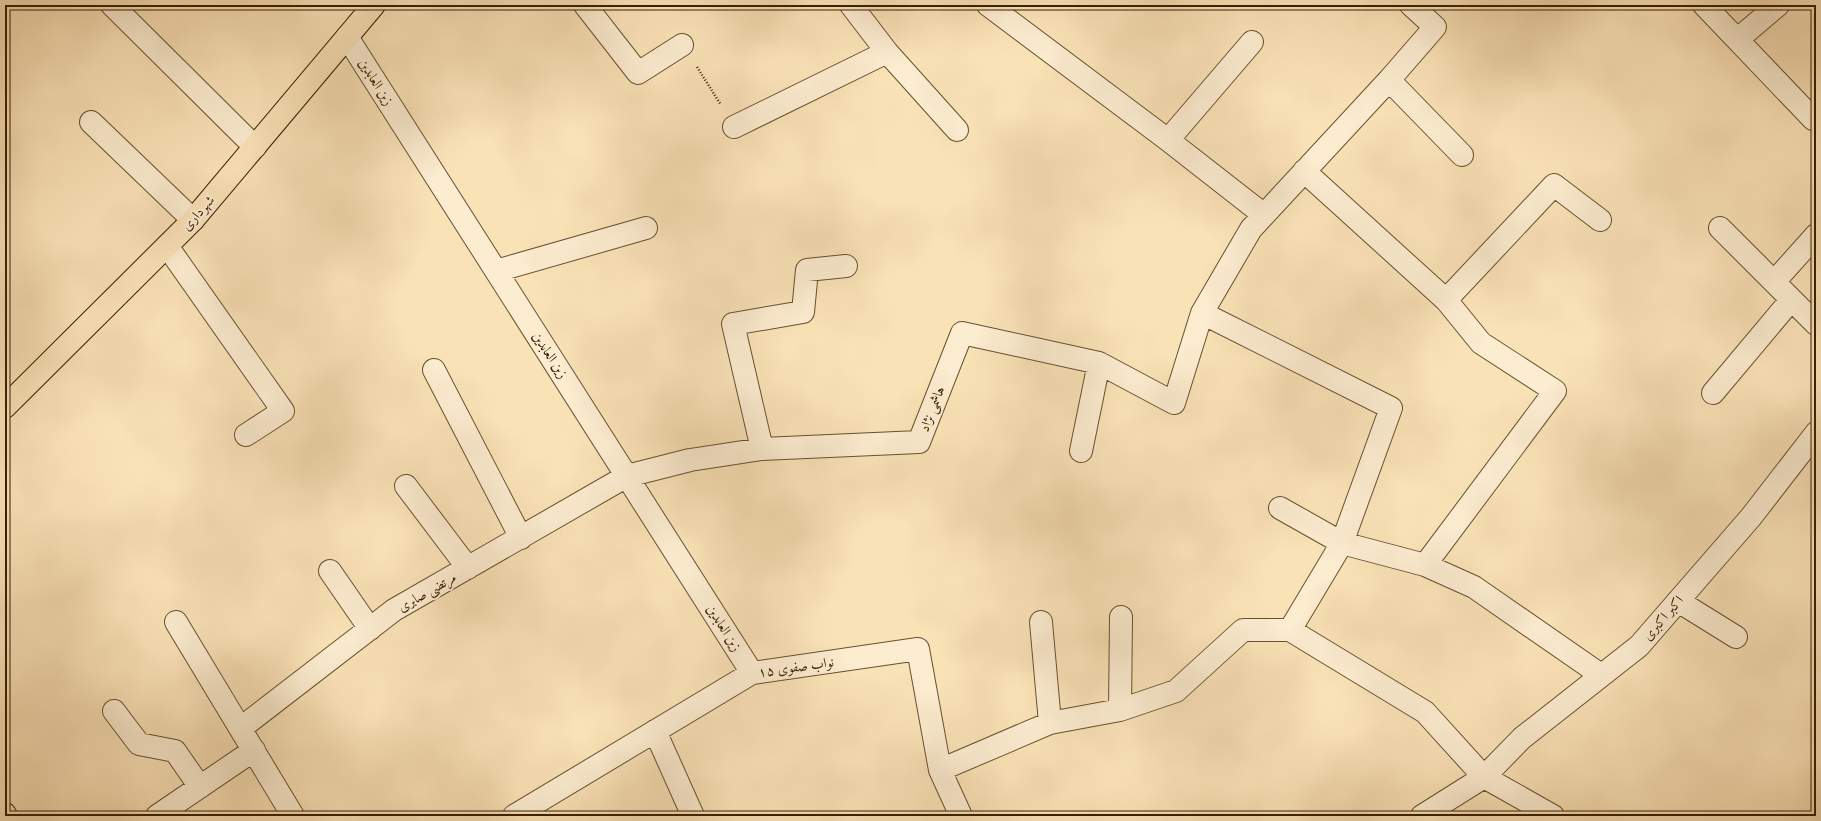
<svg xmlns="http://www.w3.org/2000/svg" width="1821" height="821" viewBox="0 0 1821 821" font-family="'IM FELL Double Pica',Amiri,serif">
  <rect width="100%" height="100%" fill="#fae2b7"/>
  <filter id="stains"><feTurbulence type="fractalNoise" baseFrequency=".005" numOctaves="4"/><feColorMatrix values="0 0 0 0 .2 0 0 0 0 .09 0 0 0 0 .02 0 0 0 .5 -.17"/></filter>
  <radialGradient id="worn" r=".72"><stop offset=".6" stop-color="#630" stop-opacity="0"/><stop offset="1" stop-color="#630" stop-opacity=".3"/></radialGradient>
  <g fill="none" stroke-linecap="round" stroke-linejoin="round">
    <defs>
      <path id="minor" d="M112 5 255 147
        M585 5 638 73 682 45
        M851 5 887 52 957 130
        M988 5 1168 140 1264 215
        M1704 5 1813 119
        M347 37 752 673
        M1738 39 1778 5
        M1389 80 1462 155
        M91 122 193 220
        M734 127 887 52
        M1168 140 1252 42
        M1304 171 1446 300 1481 343 1555 391 1425 565
        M1720 228 1816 324
        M167 246 283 411 246 435
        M496 271 646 228
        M1774 282 1816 235
        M1446 300 1554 185 1600 220
        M1202 313 1391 408 1342 543 1290 630
        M434 370 521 538
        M1713 393 1791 300
        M762 449 733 324 803 312 807 270 846 266
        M1081 451 1099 363
        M406 486 468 568
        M1280 508 1342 543 1425 565 1474 587 1601 675
        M330 571 370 629
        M1678 601 1736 637
        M176 622 293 816
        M1041 622 1050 723
        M1120 710 1121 617
        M114 711 139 744 175 751 200 787
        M241 728 394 610 627 476 690 460 762 449 919 442 962 333 1099 363 1174 403 1202 313 1251 229 1389 80 1435 27 1411 5
        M655 731 693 816
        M940 770 1050 723 1120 710 1176 691 1243 630H1290L1425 712 1484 777 1553 816
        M157 816 254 750
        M514 816 752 673 918 649 940 770 961 816
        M1422 816 1484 777 1522 738 1639 646 1751 517 1816 433"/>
      <path id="major" d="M5 407 193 220 374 5
        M5 814 6 816"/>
    </defs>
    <use href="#minor" stroke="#68502e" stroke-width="24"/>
    <use href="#major" stroke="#381f01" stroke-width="24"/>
    <path stroke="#381f01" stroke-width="2.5" stroke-dasharray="1 2" stroke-linecap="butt" d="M697 67 721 105"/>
    <use href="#minor" stroke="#fcecd0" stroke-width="22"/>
    <use href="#major" stroke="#fae2b7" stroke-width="22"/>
  </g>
  <g text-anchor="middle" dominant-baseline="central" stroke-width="4" stroke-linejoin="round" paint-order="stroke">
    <g font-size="14" fill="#381f01" stroke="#fcecd0">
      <text transform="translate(376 82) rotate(58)">زین العابدین</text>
      <text transform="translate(198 213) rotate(-48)">شهرداری</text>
      <text transform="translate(550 355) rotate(57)">زین العابدین</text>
      <text transform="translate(932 409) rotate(-69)">هاشمی نژاد</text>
      <text transform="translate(427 592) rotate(-30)">مرتضی صابری</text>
      <text transform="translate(1663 618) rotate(-49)">اکبر اکبری</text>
      <text transform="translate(724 628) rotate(58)">زین العابدین</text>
      <text transform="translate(796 667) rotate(-8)">نواب صفوی ۱۵</text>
    </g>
  </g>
  <rect width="1821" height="821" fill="none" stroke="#fae2b7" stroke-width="20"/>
  <rect x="6" y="6" width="1809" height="809" fill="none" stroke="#381f01" stroke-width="2"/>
  <rect x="10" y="10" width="1801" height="801" fill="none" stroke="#381f01"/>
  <rect width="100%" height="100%" filter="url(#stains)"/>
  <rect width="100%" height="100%" fill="url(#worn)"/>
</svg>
